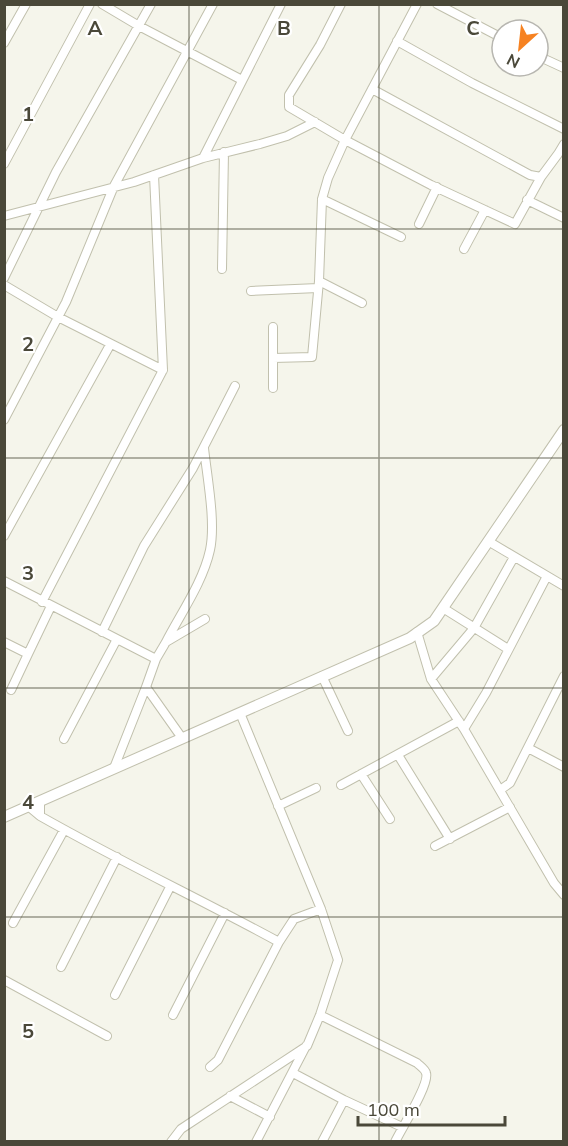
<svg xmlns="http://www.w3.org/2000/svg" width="568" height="1146" viewBox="0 0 568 1146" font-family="Mulish,sans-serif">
  <rect width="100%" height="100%" fill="#f5f5eb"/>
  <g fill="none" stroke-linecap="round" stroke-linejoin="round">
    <defs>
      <path id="minor" d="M102 4 139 26 242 80
        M341 4 320 45 289 95V107L345 140 431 185 515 224 541 177
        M437 4 502 38
        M397 41 472 83 564 129
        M4 43 26 4
        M538 56 564 68
        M372 89 530 175 541 177 558 154 564 144
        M203 158 281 4
        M4 164 90 4
        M154 175 163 370
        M322 199 401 237
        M527 200 564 218
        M4 216 134 182 203 158 260 144 287 136 315 122
        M419 224 437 187
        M464 249 485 210
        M222 269 224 152
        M4 278 56 172 151 4
        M4 285 58 317 163 370 42 602
        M251 291 318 288
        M362 303 319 281 322 199 328 178 345 140 417 4
        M273 327V388
        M273 358 312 357 319 281
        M4 420 66 302 114 186 213 4
        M4 536 110 345
        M488 541 564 586
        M4 581 156 659
        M443 608 508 649
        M102 632 144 546 193 468 235 386
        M417 632 431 679 464 729 486 693 547 576
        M4 642 28 654 51 606
        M166 642C181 613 203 582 210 550 216 522 207 477 204 448
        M322 676 348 731
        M431 679 474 628 514 557
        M11 690 28 654
        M240 713 321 909
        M464 729 554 883 564 895
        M182 738 146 687 156 659 166 642 205 619
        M64 739 117 639
        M528 748 564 767
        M398 755 450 839
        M114 768 146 687
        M361 774 390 819
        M341 785 459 721
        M500 790 510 783 564 676
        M28 806 40 816V801
        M278 806 316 788
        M40 816C119 861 200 899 279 942L294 919 321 909 338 960 320 1015 307 1046 181 1129 171 1142
        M435 846 510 807
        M13 923 64 830
        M61 967 117 857
        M4 980 107 1036
        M115 995 170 887
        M173 1015 225 913
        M320 1015 417 1063C420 1066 425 1069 426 1073 430 1084 401 1129 395 1142
        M210 1067 218 1060 279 942
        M293 1073 344 1100 402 1127
        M230 1096 270 1117
        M256 1142 306 1046
        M322 1142 344 1100"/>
      <path id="tertiary" d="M4 817 410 638 434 621 564 430"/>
    </defs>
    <use href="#minor" stroke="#c1c0ad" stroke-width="10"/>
    <use href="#tertiary" stroke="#c1c0ad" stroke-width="12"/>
    <use href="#minor" stroke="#fff" stroke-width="8"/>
    <use href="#tertiary" stroke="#fff" stroke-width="10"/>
  </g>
  <path fill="none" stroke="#4a4839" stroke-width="1.5" stroke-opacity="0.55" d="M189 4V1142M379 4V1142M4 229H564M4 458H564M4 688H564M4 917H564"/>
  <g font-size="20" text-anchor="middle" font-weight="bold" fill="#4a4839" stroke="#fff" stroke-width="4.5" stroke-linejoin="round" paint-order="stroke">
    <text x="95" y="35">A</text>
    <text x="284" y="35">B</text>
    <text x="473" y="35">C</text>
    <text x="28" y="121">1</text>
    <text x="28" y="351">2</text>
    <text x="28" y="580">3</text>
    <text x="28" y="809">4</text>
    <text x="28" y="1038">5</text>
  </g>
  <rect width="568" height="1146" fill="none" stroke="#4a4839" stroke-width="12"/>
  <g transform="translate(520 48) rotate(207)"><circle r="28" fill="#ffffff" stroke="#b7b6b0" stroke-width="1.5"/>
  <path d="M0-4.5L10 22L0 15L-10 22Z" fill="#f68221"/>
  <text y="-9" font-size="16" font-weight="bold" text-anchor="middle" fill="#4a4839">N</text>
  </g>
  <path d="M358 1116v9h147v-9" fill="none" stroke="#4a4839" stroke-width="3"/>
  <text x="367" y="1116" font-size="18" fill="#4a4839" stroke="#ffffff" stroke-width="4.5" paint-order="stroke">100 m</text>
</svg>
